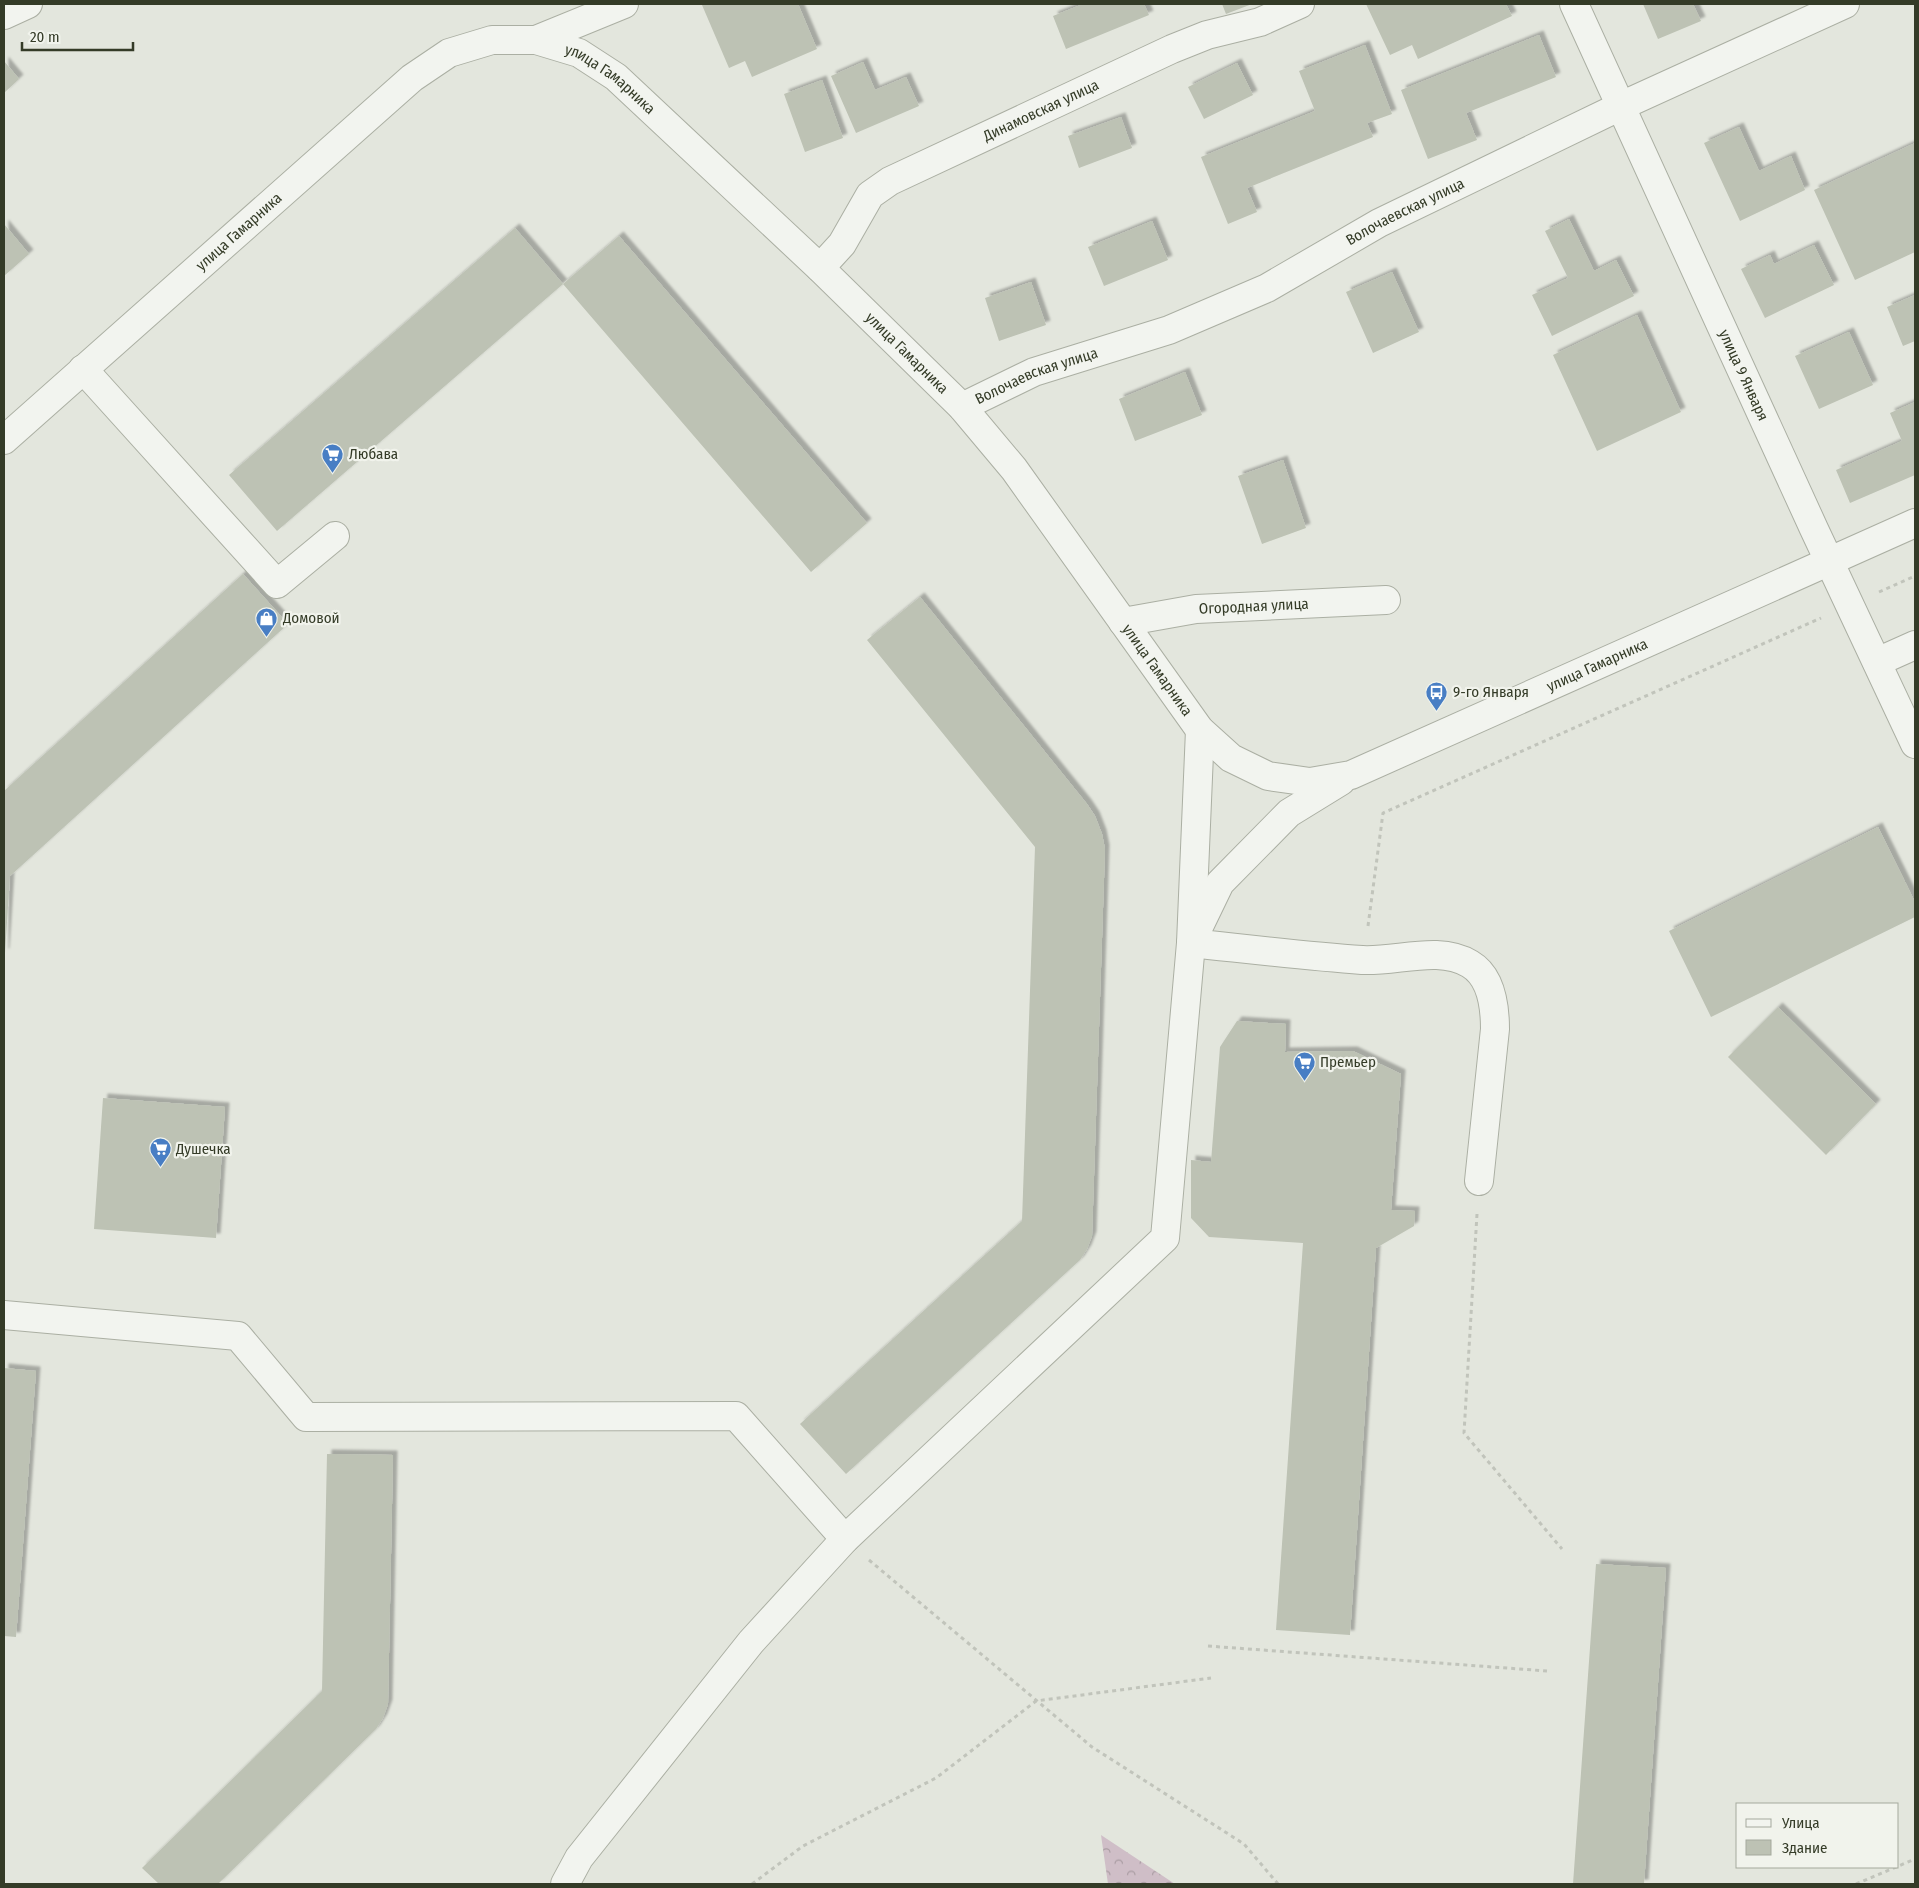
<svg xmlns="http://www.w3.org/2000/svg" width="1919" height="1888" viewBox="0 0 1919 1888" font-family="'Fira Sans Condensed',sans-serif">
  <defs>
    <pattern id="park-crowns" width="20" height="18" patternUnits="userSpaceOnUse" patternTransform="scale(1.25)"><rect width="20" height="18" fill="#cfbec7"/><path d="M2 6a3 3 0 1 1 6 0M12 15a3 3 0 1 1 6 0" fill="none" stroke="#a99ca2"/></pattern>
    <filter id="shadow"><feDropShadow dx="4.5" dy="-4.5" stdDeviation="1" flood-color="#0004"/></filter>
  </defs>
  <rect width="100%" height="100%" fill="#e3e6dd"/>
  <path fill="url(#park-crowns)" d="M1101 1835 1175 1884H1108Z"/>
  <path fill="#bdc2b4" filter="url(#shadow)" d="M705 4H798L817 49 752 77 745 61 729 68 702 5Z
    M1083 4H1144L1149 15 1066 49 1053 16Z
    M1222 4H1252L1226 14Z
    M1366 4H1506L1512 16 1418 59 1412 45 1390 55Z
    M1643 4H1693L1701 21 1658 39Z
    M1539 35 1556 77 1466 113 1477 140 1428 159 1401 90Z
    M1365 45 1392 114 1367 123 1373 137 1247 188 1257 212 1228 224 1201 157 1315 111 1299 71Z
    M4 61 19 79 4 93Z
    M863 62 875 90 906 77 919 106 856 133 831 76Z
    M1237 63 1253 95 1204 119 1188 87Z
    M822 80 843 138 805 152 784 94Z
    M1121 117 1132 148 1079 168 1068 136Z
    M1739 127 1759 171 1791 156 1805 190 1740 221 1704 143Z
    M1915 143V252L1855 280 1814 190Z
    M1569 219 1594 271 1616 260 1634 296 1552 336 1532 295 1568 278 1545 231Z
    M1152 221 1168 260 1104 286 1088 247Z
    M4 224 29 254 4 276Z
    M515 228 563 284 277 531 229 475Z
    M619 236 867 523 811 572 563 284Z
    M1814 245 1834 285 1765 318 1741 269 1770 255 1774 264Z
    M1392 272 1419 332 1373 353 1346 292Z
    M1031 282 1046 325 999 341 985 298Z
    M1915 295V341L1903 346 1887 307Z
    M1637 315 1681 412 1597 451 1553 355Z
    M1849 332 1873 385 1819 409 1795 356Z
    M1185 372 1202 415 1135 441 1119 399Z
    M1915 402V475L1850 503 1836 470 1902 441 1890 413Z
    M1283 460 1306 528 1262 544 1238 476Z
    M243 574 288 624 10 876 5 953H4V791Z
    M920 597 1087 804 1095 816 1102 834 1105 849 1092 1236 1087 1249 1080 1260 846 1474 800 1424 1022 1221 1035 847 867 640Z
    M1878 827 1915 902V917L1711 1017 1669 931Z
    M1778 1007 1876 1104 1826 1155 1728 1057Z
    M1237 1021 1286 1024 1285 1052 1353 1051 1401 1074 1391 1210 1415 1211 1414 1226 1376 1248 1350 1635 1276 1630 1303 1243 1209 1237 1191 1218V1160L1211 1162 1220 1047Z
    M103 1098 225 1107 216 1238 94 1229Z
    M4 1368 36 1371 16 1637 4 1636Z
    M327 1454 393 1455 388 1704 383 1718 376 1729 218 1884H159L142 1868 322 1691Z
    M1596 1564 1666 1568 1644 1884H1573Z"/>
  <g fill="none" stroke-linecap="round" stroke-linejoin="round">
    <defs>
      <g id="minor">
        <path id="s1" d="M1574 4 1814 529 1915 744"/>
        <path d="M4 15 28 4"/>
        <path d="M536 40 624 4"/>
        <path id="s2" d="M820 268 842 244 870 195 890 181 1172 49 1207 35 1260 22 1300 4"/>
        <path d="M83 369 277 584 335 536"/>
        <path id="s3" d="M962 407 1034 372 1169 330 1267 288 1379 223 1621 106 1845 4"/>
        <path id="s4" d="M4 440 412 78 449 53 492 40H536L579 53 616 77 820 268 962 407 1014 469 1200 730 1231 758 1268 776 1310 782 1351 775 1915 523"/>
        <path id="s5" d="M1123 622 1196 609 1386 600"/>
        <path d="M1877 662 1915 645"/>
        <path d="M1341 781 1289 813 1220 883 1191 943C1248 949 1305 956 1362 960 1397 962 1439 945 1470 964 1492 977 1495 1007 1495 1029L1479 1181"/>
        <path d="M4 1315 238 1336 306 1417 736 1416 845 1539"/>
        <path d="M565 1884 579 1858 751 1642 845 1539 1165 1238 1191 943 1200 730"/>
      </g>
    </defs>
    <use href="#minor" stroke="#abafa3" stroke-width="30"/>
    <path stroke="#c1c4bb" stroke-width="3" stroke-dasharray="4 4" stroke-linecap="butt" d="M1879 592 1915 576
      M1368 926 1383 813 1821 618
      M1477 1214 1464 1433 1562 1549
      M869 1560 1092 1747 1244 1844 1278 1884
      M1208 1646 1547 1671
      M752 1884 803 1846 936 1778 1036 1701 1211 1678
      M1856 1884 1915 1859"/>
    <use href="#minor" stroke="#f2f4ef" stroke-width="28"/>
  </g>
  <defs>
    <symbol id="supermarket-pin" viewBox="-11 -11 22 30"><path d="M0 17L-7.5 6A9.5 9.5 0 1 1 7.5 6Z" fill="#487ec4" stroke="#f1f3ec"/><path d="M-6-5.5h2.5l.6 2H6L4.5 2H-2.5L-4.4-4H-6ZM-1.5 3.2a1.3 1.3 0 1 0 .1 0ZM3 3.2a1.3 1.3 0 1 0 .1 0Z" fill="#fff"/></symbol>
    <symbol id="shop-pin" viewBox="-11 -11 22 30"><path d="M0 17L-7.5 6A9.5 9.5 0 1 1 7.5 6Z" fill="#487ec4" stroke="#f1f3ec"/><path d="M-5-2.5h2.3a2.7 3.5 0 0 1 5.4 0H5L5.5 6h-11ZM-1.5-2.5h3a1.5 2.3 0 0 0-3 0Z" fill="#fff"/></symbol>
    <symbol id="bus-pin" viewBox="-11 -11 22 30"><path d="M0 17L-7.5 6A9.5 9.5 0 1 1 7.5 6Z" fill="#487ec4" stroke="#f1f3ec"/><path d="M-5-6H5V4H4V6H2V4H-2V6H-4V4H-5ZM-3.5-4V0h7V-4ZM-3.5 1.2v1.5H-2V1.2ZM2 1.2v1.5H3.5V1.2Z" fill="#fff"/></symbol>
  </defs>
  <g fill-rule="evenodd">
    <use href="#supermarket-pin" x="320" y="442" width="25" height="34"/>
    <use href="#shop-pin" x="254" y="606" width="25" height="34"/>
    <use href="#bus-pin" x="1424" y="680" width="25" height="34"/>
    <use href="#supermarket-pin" x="1292" y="1050" width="25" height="34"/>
    <use href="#supermarket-pin" x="148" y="1136" width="25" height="34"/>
  </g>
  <g text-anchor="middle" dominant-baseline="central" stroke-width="4.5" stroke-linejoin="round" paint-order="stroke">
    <g font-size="15" fill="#343b27" stroke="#f1f3ec">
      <text stroke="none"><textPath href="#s4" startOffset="764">улица Гамарника</textPath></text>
      <text stroke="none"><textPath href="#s2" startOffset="280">Динамовская улица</textPath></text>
      <text stroke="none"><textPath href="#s3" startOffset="486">Волочаевская улица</textPath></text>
      <text stroke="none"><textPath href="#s4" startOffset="314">улица Гамарника</textPath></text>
      <text stroke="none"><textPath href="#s4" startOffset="1169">улица Гамарника</textPath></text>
      <text stroke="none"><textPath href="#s1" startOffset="408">улица 9 Января</textPath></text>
      <text stroke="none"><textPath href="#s3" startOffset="81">Волочаевская улица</textPath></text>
      <text stroke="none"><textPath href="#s5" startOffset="132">Огородная улица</textPath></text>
      <text stroke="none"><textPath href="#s4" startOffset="2084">улица Гамарника</textPath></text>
      <text stroke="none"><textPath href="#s4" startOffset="1574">улица Гамарника</textPath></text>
    </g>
    <g font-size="15" fill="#343b27" stroke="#f1f3ec" text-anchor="start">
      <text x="349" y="454">Любава</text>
      <text x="283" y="618">Домовой</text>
      <text x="1453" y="692">9-го Января</text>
      <text x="1320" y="1062">Премьер</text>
      <text x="176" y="1149">Душечка</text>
    </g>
  </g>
  <rect width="1919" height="1888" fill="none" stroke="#343b27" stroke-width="10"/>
  <rect x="1736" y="1803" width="162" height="65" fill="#f1f3ec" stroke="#a5a99d"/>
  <rect x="1746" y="1819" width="25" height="8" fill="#f2f4ef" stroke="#a5a99d"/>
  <text x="1782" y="1828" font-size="15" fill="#343b27">Улица</text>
  <rect x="1746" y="1840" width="25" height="15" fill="#bdc2b4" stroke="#a5a99d"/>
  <text x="1782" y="1853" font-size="15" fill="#343b27">Здание</text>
  <path d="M22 42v8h111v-8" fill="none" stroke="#343b27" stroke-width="2.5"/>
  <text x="30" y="42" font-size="15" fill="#343b27" stroke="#f1f3ec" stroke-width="4" paint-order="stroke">20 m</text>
</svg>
